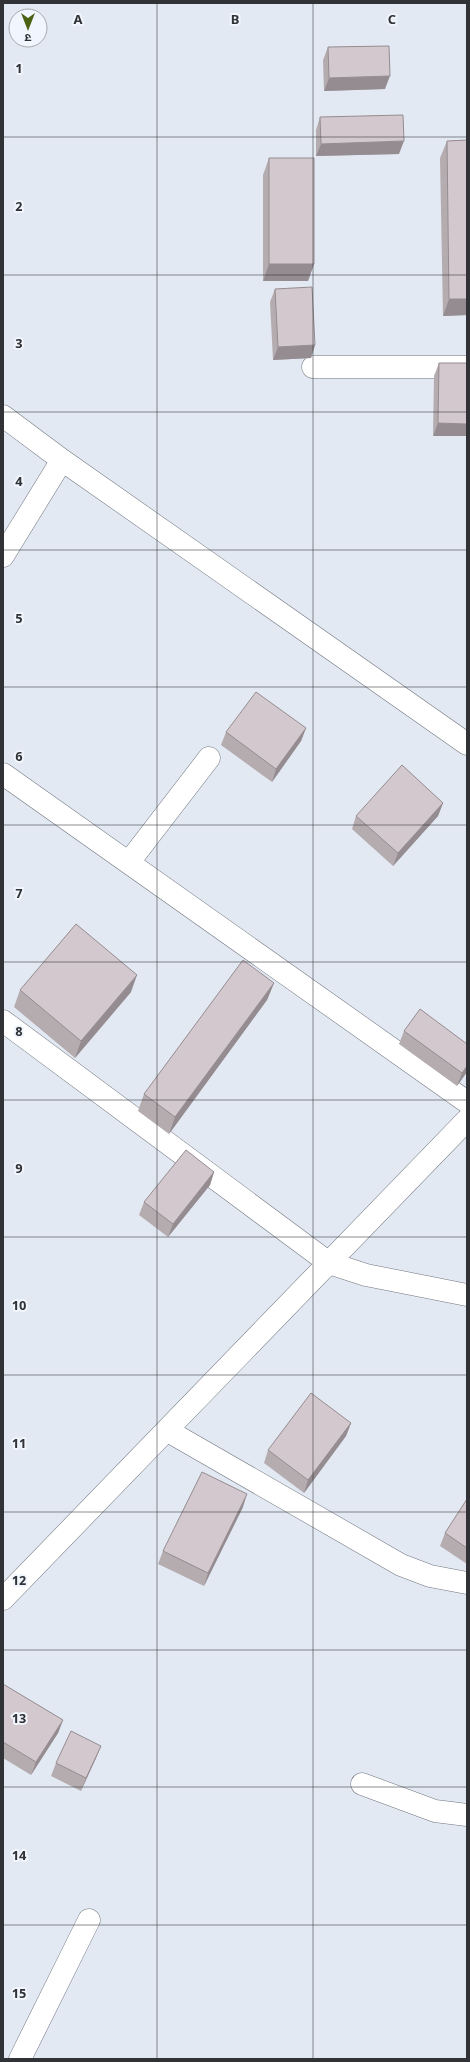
<svg xmlns="http://www.w3.org/2000/svg" width="470" height="2062" viewBox="0 0 470 2062" font-family="Georgia,'Noto Sans Devanagari',serif">
  <rect width="100%" height="100%" fill="#e3e9f3"/>
  <g fill="none" stroke-linecap="round" stroke-linejoin="round">
    <defs>
      <path id="minor" d="M313 367H467
        M3 416 62 460 467 744
        M3 556 62 460
        M3 774 467 1102
        M129 862 209 758
        M3 1021 329 1263 366 1275 467 1295
        M168 1431 401 1565 430 1576 467 1583
        M362 1784 435 1811 467 1815
        M20 2059 89 1920"/>
      <path id="tertiary" d="M3 1599 467 1120"/>
    </defs>
    <use href="#minor" stroke="#71777f" stroke-width="23"/>
    <use href="#tertiary" stroke="#71777f" stroke-width="23"/>
    <use href="#minor" stroke="#fff" stroke-width="22"/>
    <use href="#tertiary" stroke="#fff" stroke-width="22"/>
  </g>
  <path fill="#b5acb0" d="M328 47 385 89 324 91 323 60Z
    M320 117 399 154 316 156V130Z
    M467 140V315L443 316 440 158 447 141Z
    M269 158 314 264 308 281H263V175Z
    M275 289 315 345 311 358 273 360 270 302Z
    M439 363H467L433 436 434 376Z
    M306 728 301 741 272 782 221 745 226 732Z
    M443 803 438 816 393 866 352 829 356 816Z
    M274 983 267 1000 169 1134 138 1111 144 1094Z
    M20 990 131 992 75 1058 14 1007Z
    M404 1031 467 1072 457 1086 399 1044Z
    M214 1172 210 1185 168 1237 139 1215 144 1202Z
    M351 1423 346 1436 304 1493 264 1463 268 1450Z
    M467 1499V1564L440 1546 445 1533Z
    M243 1507 204 1586 158 1564 163 1551Z
    M3 1684 63 1720 58 1733 31 1775 3 1758Z
    M101 1746 96 1758 81 1791 51 1776 56 1763Z"/>
  <path fill="#948c90" d="M390 76 385 89 324 91 329 78Z
    M404 141 399 154 316 156 321 144Z
    M269 264H314L308 281H263Z
    M449 299H467V315L443 316Z
    M315 345 311 358 273 360 278 347Z
    M438 423 467 424V436H433Z
    M306 728 301 741 272 782 276 769Z
    M443 803 438 816 393 866 398 853Z
    M137 975 131 992 75 1058 81 1041Z
    M274 983 267 1000 169 1134 175 1117Z
    M467 1066V1072L457 1086 462 1073Z
    M214 1172 210 1185 168 1237 173 1224Z
    M351 1423 346 1436 304 1493 308 1480Z
    M247 1494 243 1507 204 1586 208 1573Z
    M63 1720 58 1733 31 1775 36 1762Z
    M101 1746 96 1758 81 1791 86 1778Z"/>
  <path fill="#d3c8cd" stroke="#948c90" d="M389 46 390 76 329 78 328 47Z
    M403 115 404 141 321 144 320 117Z
    M467 140V299H449L447 141Z
    M269 158H314V264H269Z
    M312 287 315 345 278 347 275 289Z
    M439 363H467V424L438 423Z
    M256 692 306 728 276 769 226 732Z
    M402 765 443 803 398 853 356 816Z
    M76 924 137 975 81 1041 20 990Z
    M243 960 274 983 175 1117 144 1094Z
    M420 1009 467 1044V1066L462 1073 404 1031Z
    M186 1150 214 1172 173 1224 144 1202Z
    M311 1393 351 1423 308 1480 268 1450Z
    M202 1472 247 1494 208 1573 163 1551Z
    M467 1499V1548L445 1533Z
    M3 1684 63 1720 36 1762 3 1742Z
    M71 1731 101 1746 86 1778 56 1763Z"/>
  <path fill="none" stroke="#303236" stroke-width="1" stroke-opacity="0.55" d="M157 3V2059M313 3V2059M3 137H467M3 275H467M3 412H467M3 550H467M3 687H467M3 825H467M3 962H467M3 1100H467M3 1237H467M3 1375H467M3 1512H467M3 1650H467M3 1787H467M3 1925H467"/>
  <g font-size="13" text-anchor="middle" font-weight="bold" fill="#303236" stroke="#f1f6fe" stroke-width="4" stroke-linejoin="round" paint-order="stroke">
    <text x="78" y="24">A</text>
    <text x="235" y="24">B</text>
    <text x="392" y="24">C</text>
    <text x="19" y="73">1</text>
    <text x="19" y="211">2</text>
    <text x="19" y="348">3</text>
    <text x="19" y="486">4</text>
    <text x="19" y="623">5</text>
    <text x="19" y="761">6</text>
    <text x="19" y="898">7</text>
    <text x="19" y="1036">8</text>
    <text x="19" y="1173">9</text>
    <text x="19" y="1310">10</text>
    <text x="19" y="1448">11</text>
    <text x="19" y="1585">12</text>
    <text x="19" y="1723">13</text>
    <text x="19" y="1860">14</text>
    <text x="19" y="1998">15</text>
  </g>
  <rect width="470" height="2062" fill="none" stroke="#303236" stroke-width="8"/>
  <g transform="translate(28 28) rotate(180)"><circle r="19" fill="#f1f6fe" stroke="#a4a8ae"/>
  <path d="M0-3L7 15L0 10L-7 15Z" fill="#4a6211"/>
  <text y="-6" font-size="11" font-weight="bold" text-anchor="middle" fill="#303236">उ</text>
  </g>
</svg>
